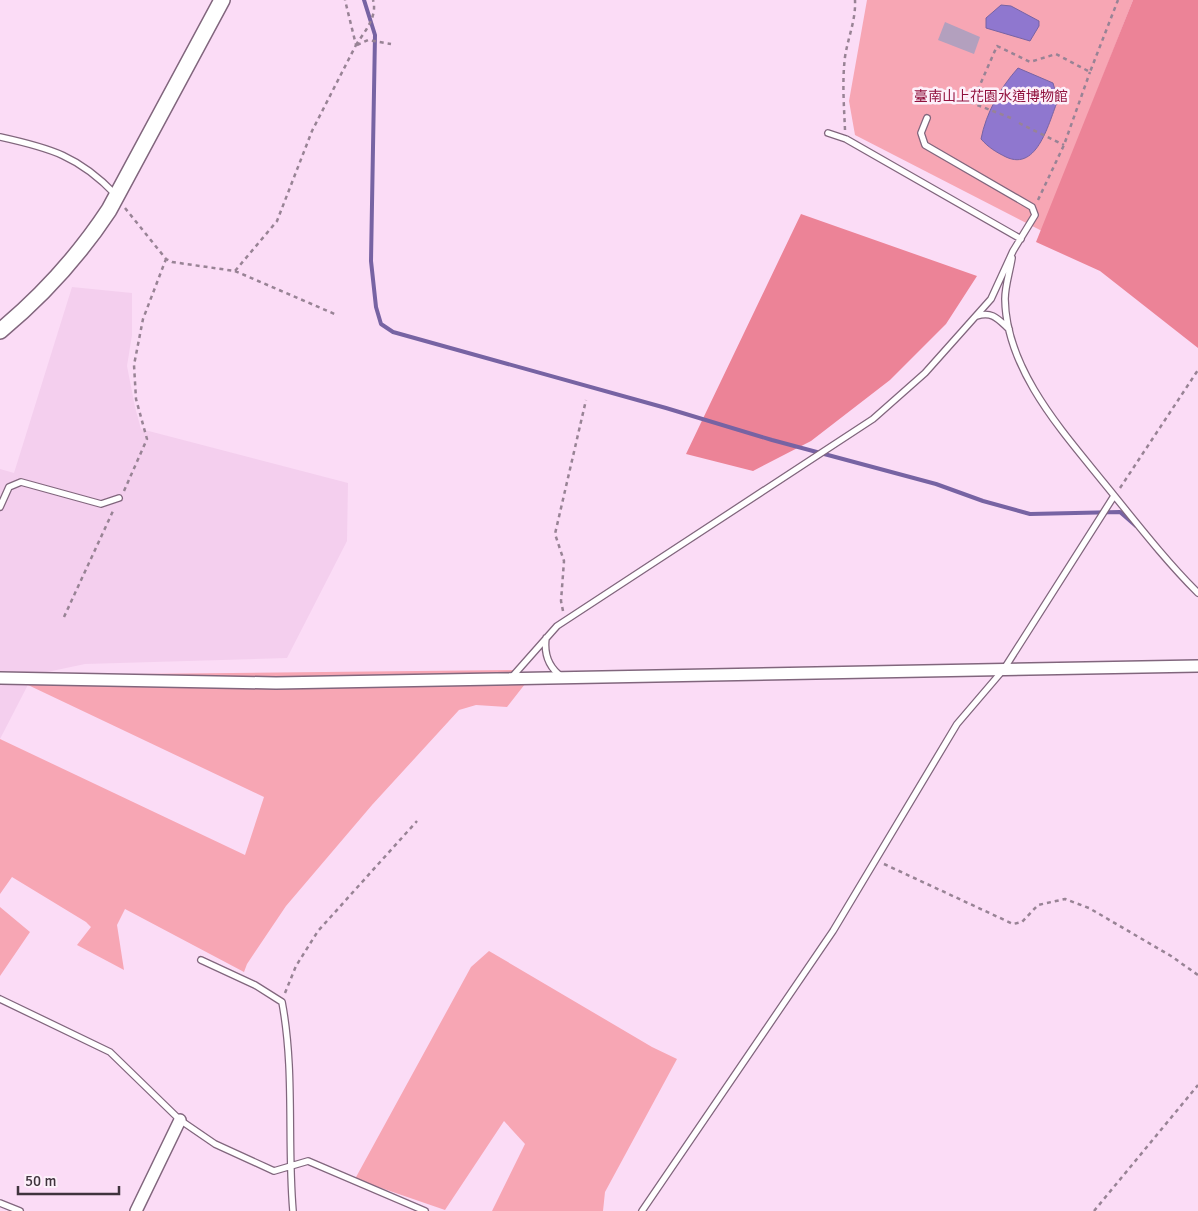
<svg xmlns="http://www.w3.org/2000/svg" width="1198" height="1211" viewBox="0 0 1198 1211" font-family="Signika,'Noto Sans TC',sans-serif">
  <rect width="100%" height="100%" fill="#fbdcf6"/>
  <path fill="#f4cfee" d="M72 287 132 293V335L127 366 135 407 141 429 348 483 347 541 287 658 85 664 33 675 0 739V469L14 473Z"/>
  <path fill="#f7a6b4" d="M867 0H1133L1042 231 855 135 849 101Z
    M519 670 525 684 507 707 476 705 459 710 372 805 286 906 247 964 244 972 125 909 117 925 124 970 77 945 91 927 86 922 12 877 0 894V739L245 855 264 797 28 685 33 675Z
    M0 907 30 932 0 976Z
    M489 951 652 1047 677 1059 605 1192 603 1211H492L525 1144 504 1121 445 1210 355 1179 471 967Z"/>
  <path fill="#ec8397" d="M1133 0H1198V348L1100 271 1036 242Z
    M801 214 977 276 946 324 890 380 811 441 753 471 686 454Z"/>
  <path fill="#8f77cf" stroke="#7763a3" d="M1001 5 1011 6 1039 21V26L1030 41 986 28V18Z
    M1018 68 1053 83 1058 100C1049 121 1038 172 1006 157 996 152 989 148 981 139 986 113 1000 88 1018 68Z"/>
  <g fill="none" stroke-linecap="round" stroke-linejoin="round">
    <path stroke="#7763a3" stroke-width="4" d="M364 0 375 35 371 261 376 307 381 324 393 332 666 408 772 440 936 484 983 501 1030 514 1120 512 1136 526"/>
  </g>
  <path fill="#b3a0be" d="M945 22 980 37 974 54 938 40Z"/>
  <g fill="none" stroke-linecap="round" stroke-linejoin="round">
    <defs>
      <path id="service" d="M828 133 846 139 1021 239
        M0 137C50 148 79 156 116 195
        M1012 258C1010 271 1005 286 1005 299 1006 370 1063 432 1104 483 1135 521 1164 559 1198 593
        M977 316C992 311 998 319 1009 329
        M0 507 9 487 21 482 101 504 119 498
        M546 638C544 653 548 667 562 677
        M511 678 557 626 873 419 925 373 991 299 1013 251 1035 215 1032 207 925 145 921 133 927 118
        M201 960 255 985 282 1002C295 1071 287 1141 293 1211
        M0 999 110 1052 180 1120 215 1144 274 1171 308 1161 425 1211
        M0 1203 20 1211
        M642 1211 833 931 957 724 1004 669 1114 496"/>
      <path id="minor" d="M0 678 276 683 1198 666
        M136 1211 180 1120"/>
      <path id="secondary" d="M0 331C41 297 80 254 109 210L222 0"/>
    </defs>
    <use href="#service" stroke="#81667d" stroke-width="8"/>
    <use href="#minor" stroke="#81667d" stroke-width="14"/>
    <use href="#secondary" stroke="#81667d" stroke-width="18"/>
    <path stroke="#988395" stroke-width="2.5" stroke-dasharray="4 4" stroke-linecap="butt" d="M356 45C364 32 378 17 373 0
      M357 45 368 40 391 44
      M1011 118 972 103 997 46 1030 62 1056 54 1090 72 1118 0
      M1019 123 1064 145
      M845 130C844 106 842 81 845 57 848 37 856 20 855 0
      M1038 200 1064 145 1090 72
      M125 208 166 259 172 262 235 271 277 221 312 131 356 45 345 0
      M235 271 337 315
      M1120 488 1198 370
      M124 491 147 439 136 399 134 365 143 319 166 259
      M563 611 561 601 564 561 555 534 586 400
      M64 617 113 511
      M884 864 1013 924 1022 922 1038 905 1065 899 1089 908 1171 956 1198 975
      M285 993 296 966 318 931 417 821
      M1094 1211 1198 1085"/>
    <use href="#service" stroke="#fff" stroke-width="5.5"/>
    <use href="#minor" stroke="#fff" stroke-width="11"/>
    <use href="#secondary" stroke="#fff" stroke-width="15"/>
  </g>
  <g text-anchor="middle" dominant-baseline="central" stroke-width="5" stroke-linejoin="round" paint-order="stroke">
    <g font-size="14" fill="#91123e" stroke="#fdf0fa">
      <text x="991" y="96">臺南山上花園水道博物館</text>
    </g>
  </g>
  <path d="M18 1186v8h101v-8" fill="none" stroke="#3f333d" stroke-width="2.5"/>
  <text x="25" y="1186" font-size="15" fill="#3f333d" stroke="#fdf0fa" stroke-width="4" paint-order="stroke">50 m</text>
</svg>
